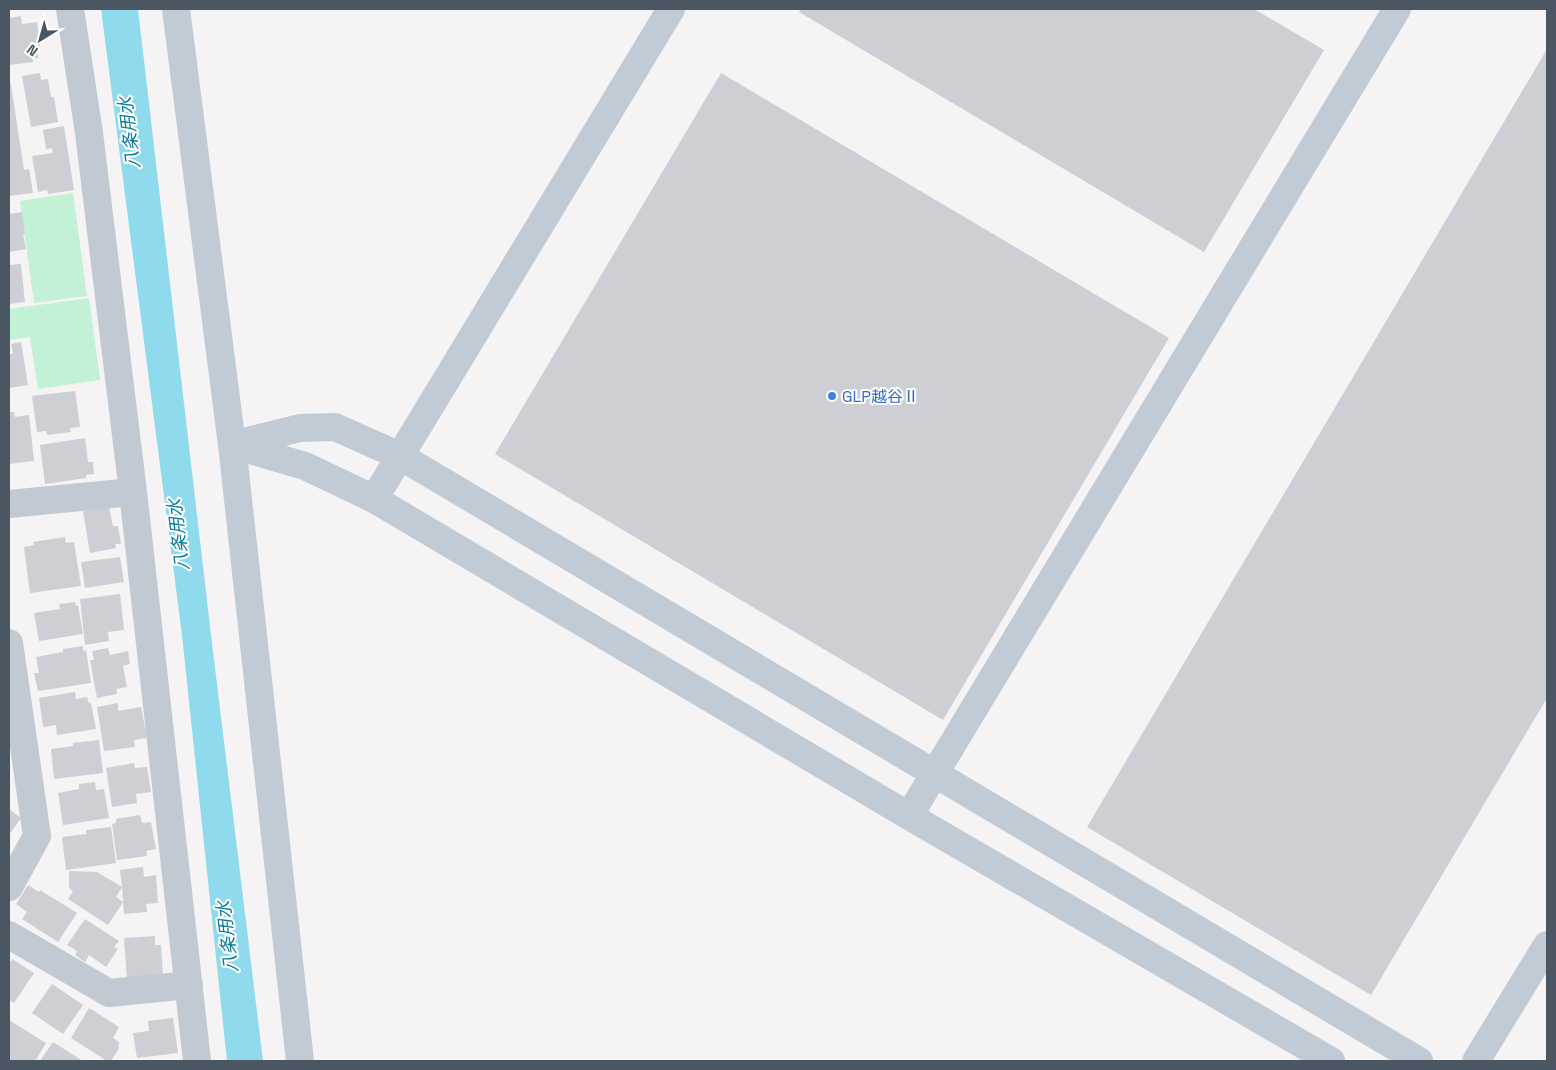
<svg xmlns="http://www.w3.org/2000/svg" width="1556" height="1070" viewBox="0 0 1556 1070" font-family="'Space Grotesk','Noto Sans JP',sans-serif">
  <rect width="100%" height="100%" fill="#f5f3f3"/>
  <path fill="#c3f1d5" d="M73 193 87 296 34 303 20 201Z
    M89 298 100 380 38 389 30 337 9 340V309Z"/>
  <path fill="#90daee" d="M101 9H138L211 635 263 1061H227L182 635Z"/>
  <path fill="#cdcfd5" d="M801 9H1254L1324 50 1204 252 799 12Z
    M21 16 22 24 37 22 40 46H37L38 58H33V62L9 65V18Z
    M1547 49V698L1371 995 1087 827Z
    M40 73 41 80 48 79 51 97H54L58 122 31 127 22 76Z
    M721 73 1169 338 943 720 495 454Z
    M9 84H11L24 170 29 169 33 193 9 196Z
    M64 126 74 190 48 194 47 190 38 192 32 156 53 153 52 148 46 149 43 130Z
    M22 212 25 234H23L26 249 9 252V214Z
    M21 264 25 302 9 304V265Z
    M21 342 28 385 9 388V354H13L11 344Z
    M75 391 80 427 70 428 71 432 47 435 46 431 37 432 32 396Z
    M9 412H14L15 417 29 415 34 461 9 464Z
    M85 438 88 462H93L94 474 86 475V478L45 484 40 445Z
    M109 507 113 526H118L121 544H115L116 548 90 553 83 511Z
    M65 537 66 543 74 542 81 586 30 593 24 547 34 545 33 542Z
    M120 557 124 582 85 588 81 562Z
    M120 594 124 630 108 632 109 641 85 645 80 599Z
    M75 602 76 606 78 605 83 634 39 641 34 613 60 609 59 604Z
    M83 646V651L86 650 91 683 38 691 34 673H39L36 657 63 652V649Z
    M108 648 110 655 128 651 130 664 123 666 127 687 116 689 117 694 97 698 90 660H94L92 651Z
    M75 692 76 699 87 697 89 703H91L96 729 57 735 56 725 43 727 39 698Z
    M118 703V711L141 707 147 738 134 740 135 747 104 751 97 707Z
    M99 740 103 773 54 779 51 749 73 746V743Z
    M134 763 135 768 147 767 151 792 136 794 137 803 112 807 106 768Z
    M95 782 96 790 104 789 109 818 63 825 58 793 79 789V784Z
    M9 809 21 818 9 835Z
    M140 815 142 823 151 822 156 849 146 851 147 856 117 860 112 824 116 823V819Z
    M111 827 116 863 66 870 62 837 86 834V830Z
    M143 867 144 877 156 875 158 903 146 904 147 912 124 914 122 887 116 897 123 902 108 925 68 899 73 891 69 888V871L97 872 122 887 120 870Z
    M28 885 39 892 40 890 77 913 58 942 22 919 27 912 16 904Z
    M85 919 119 941 114 947 118 949 106 967 89 955 85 962 75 955 77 951 67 945Z
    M155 936V945H161L163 977 127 979 124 938Z
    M12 959 34 973 14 1003 9 1000V961L11 962Z
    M52 984 83 1005 63 1034 32 1013Z
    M89 1008 119 1027 113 1038 119 1042 118 1050 111 1061H107L71 1038Z
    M173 1018 178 1053 137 1058 133 1033 149 1031 148 1021Z
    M9 1020 46 1043 35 1061H9Z
    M53 1042 83 1061H40Z"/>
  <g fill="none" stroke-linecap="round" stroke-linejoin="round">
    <path stroke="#c1cad2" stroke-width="28" d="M70 9 89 133 133 492 197 1061
      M9 504 133 492
      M9 643 37 836 9 887
      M9 935 109 993 189 985"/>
    <path stroke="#c1cbd6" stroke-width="28" d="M176 9 232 445 300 1061
      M232 445 300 428 335 427 400 456 1419 1061
      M233 445 305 466 374 499 909 816 1331 1061
      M374 499 671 9
      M909 816 1397 9
      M1476 1061 1547 945"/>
  </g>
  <circle fill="#3f7fe0" stroke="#fff" stroke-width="2" cx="832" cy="396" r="5"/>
  <g text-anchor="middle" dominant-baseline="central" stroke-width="4" stroke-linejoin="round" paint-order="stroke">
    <g font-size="16" fill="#366cbe" stroke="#fff" text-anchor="start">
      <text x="842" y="396">GLP越谷Ⅱ</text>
    </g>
    <g font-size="18" font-style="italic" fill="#0c7c9b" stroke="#fff">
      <text transform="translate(129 133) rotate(-97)">八条用水</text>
      <text transform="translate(178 535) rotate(-97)">八条用水</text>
      <text transform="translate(227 937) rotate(-97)">八条用水</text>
    </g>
  </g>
  <rect width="1556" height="1070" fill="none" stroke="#4a5661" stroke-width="20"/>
  <g transform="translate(40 40) rotate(217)" stroke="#ffffff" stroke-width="4" paint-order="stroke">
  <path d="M0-4L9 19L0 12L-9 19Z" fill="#4a5661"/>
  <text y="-8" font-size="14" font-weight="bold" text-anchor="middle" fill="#4a5661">N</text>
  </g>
</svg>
